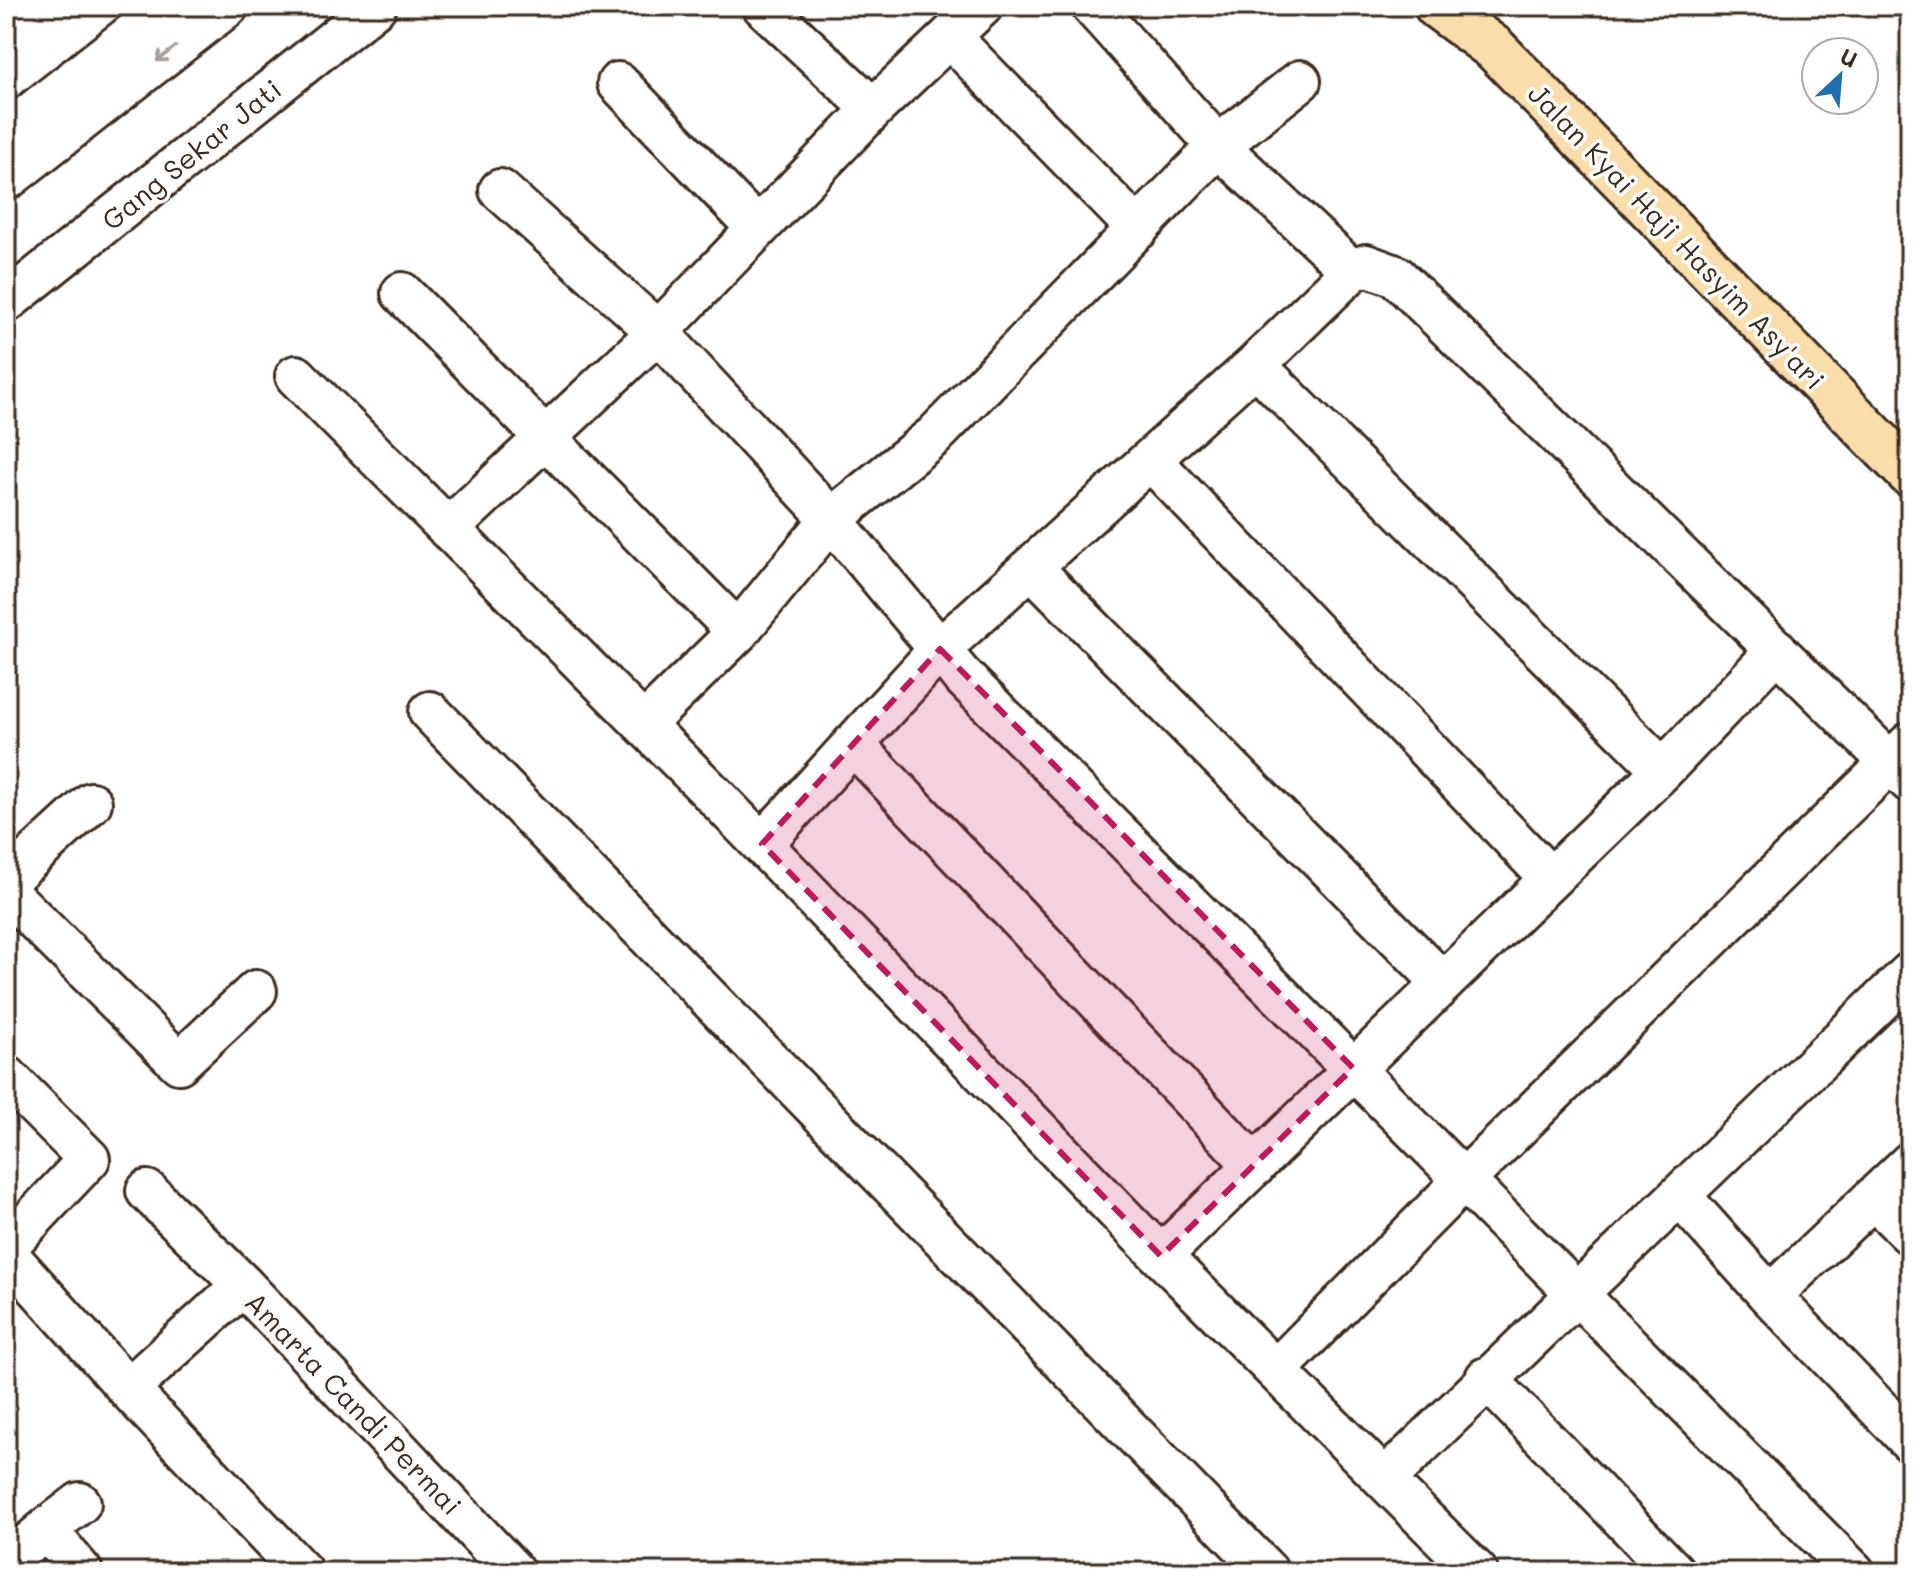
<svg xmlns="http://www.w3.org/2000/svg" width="1916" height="1578" viewBox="0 0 1916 1578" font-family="Mali,sans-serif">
  <rect width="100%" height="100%" fill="#fff"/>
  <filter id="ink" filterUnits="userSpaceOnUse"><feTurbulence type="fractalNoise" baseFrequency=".0125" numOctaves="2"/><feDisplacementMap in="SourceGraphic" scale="16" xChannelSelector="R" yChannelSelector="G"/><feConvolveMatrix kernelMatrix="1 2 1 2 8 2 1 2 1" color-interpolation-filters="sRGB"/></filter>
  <g filter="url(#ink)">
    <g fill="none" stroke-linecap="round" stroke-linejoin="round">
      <defs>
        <path id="minor" d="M763 6 873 109
          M1092 6 1218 146 1352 271
          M950 37 1138 229
          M618 83 757 228
          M6 133 168 6
          M6 180 228 6
          M500 190 658 332 831 519 960 674 1854 1572
          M402 293 738 632
          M6 302 376 6
          M296 376 715 796 1141 1236 1477 1572
          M1151 460 1550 878
          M448 529 658 332 873 109 982 6
          M1031 567 1442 982
          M430 712 1268 1572
          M644 724 738 632 831 519 934 436 1218 146 1300 81
          M853 744 1255 1166
          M1663 770 1777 650
          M762 844 940 649 1255 365 1352 271 1366 265 1396 276 1910 782
          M6 881 91 803
          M6 891 179 1063 256 991
          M6 1076 89 1159 6 1247
          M1910 1163 1770 1296 1910 1441
          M147 1191 243 1285
          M1680 1196 1770 1296
          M1873 1198 1910 1234
          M6 1253 128 1389
          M1161 1256 1663 770 1255 365
          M1276 1370 1465 1179 1910 743
          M1486 1378 1674 1572
          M1385 1479 1910 973
          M46 1529 80 1503
          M6 1563 46 1529 82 1572
          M302 1572 128 1389 243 1285 514 1572"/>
        <path id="trunk" d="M1437 6 1494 48 1910 474"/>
      </defs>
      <use href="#minor" stroke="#3b2a1e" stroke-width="46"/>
      <use href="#trunk" stroke="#3b2a1e" stroke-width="50"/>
      <use href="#minor" stroke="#fff" stroke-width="40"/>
      <use href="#trunk" stroke="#f9deab" stroke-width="44"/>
    </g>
    <defs><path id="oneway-shaft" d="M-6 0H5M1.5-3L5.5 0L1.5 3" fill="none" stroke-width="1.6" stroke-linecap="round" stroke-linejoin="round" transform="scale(2)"/></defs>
    <use stroke="#a79f9a" href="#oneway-shaft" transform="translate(166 54) rotate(142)"/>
  </g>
  <path fill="#c2185b" fill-opacity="0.2" stroke="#c2185b" stroke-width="6" stroke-dasharray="16 10" stroke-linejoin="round" d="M940 649 1353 1068 1161 1256 762 844Z"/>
  <g text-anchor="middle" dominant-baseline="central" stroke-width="7" stroke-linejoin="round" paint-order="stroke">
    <g font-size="28" fill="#3b2a1e" stroke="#fff">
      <text transform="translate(191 154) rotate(-39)">Gang Sekar Jati</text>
      <text transform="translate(1677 236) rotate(46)">Jalan Kyai Haji Hasyim Asy'ari</text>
      <text transform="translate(354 1403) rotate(46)">Amarta Candi Permai</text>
    </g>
  </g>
  <rect width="1916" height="1578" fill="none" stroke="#fff" stroke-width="32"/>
  <rect x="16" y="16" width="1884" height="1546" fill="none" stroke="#3b2a1e" stroke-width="3" filter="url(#ink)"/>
  <g transform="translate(1840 76) rotate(26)"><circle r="38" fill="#ffffff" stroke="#b1aaa5" stroke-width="2"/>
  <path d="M0-6L14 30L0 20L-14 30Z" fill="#1f6fb2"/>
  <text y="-12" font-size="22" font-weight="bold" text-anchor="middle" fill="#3b2a1e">U</text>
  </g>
</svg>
